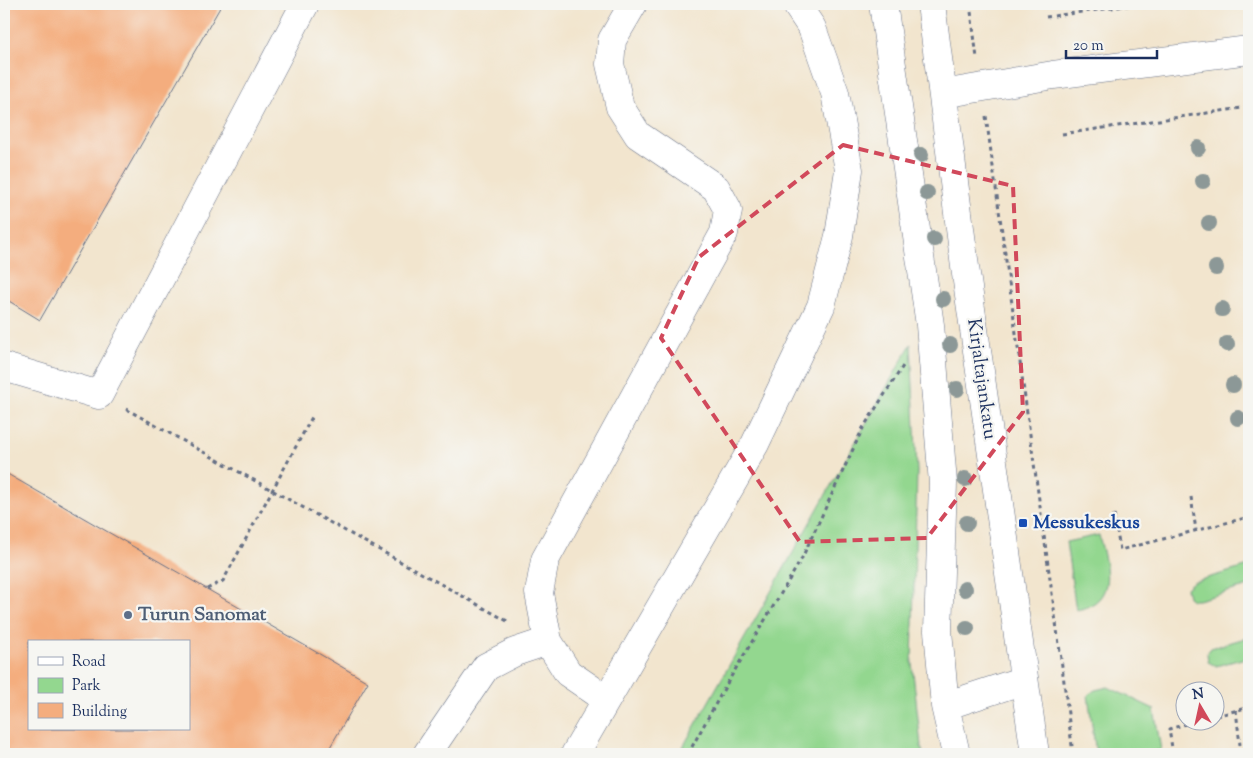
<svg xmlns="http://www.w3.org/2000/svg" width="1253" height="758" viewBox="0 0 1253 758" font-family="'Sorts Mill Goudy',serif">
  <rect width="100%" height="100%" fill="#f6f6f2"/>
  <filter id="ink" filterUnits="userSpaceOnUse"><feTurbulence type="fractalNoise" baseFrequency=".02" numOctaves="2"/><feDisplacementMap in="SourceGraphic" scale="10" xChannelSelector="R" yChannelSelector="G"/><feConvolveMatrix kernelMatrix="1 2 1 2 8 2 1 2 1" color-interpolation-filters="sRGB"/></filter>
  <filter id="wash" filterUnits="userSpaceOnUse"><feTurbulence type="fractalNoise" baseFrequency=".0096" numOctaves="4" result="noise"/><feDisplacementMap in="SourceGraphic" scale="20" xChannelSelector="R" yChannelSelector="G"/><feGaussianBlur stdDeviation="1.12" result="paint"/><feColorMatrix in="noise" values="0 0 0 0 0 0 0 0 0 0 0 0 0 0 0 0 0 1.4 0 .05"/><feComposite in="paint" operator="in"/></filter>
  <g filter="url(#wash)">
    <rect width="100%" height="100%" fill="#f2e5ce"/>
    <path fill="#93d78f" stroke="#578376" d="M911 344 917 471 912 663 921 746 923 754H679Z
      M1099 535C1104 557 1117 591 1091 605 1087 608 1081 609 1076 610L1066 542Z
      M1249 566V586L1198 600H1192L1188 597 1186 588 1193 582Z
      M1249 637V657L1216 666 1208 662 1207 653 1211 648Z
      M1108 687 1154 709 1161 750 1144 754H1096L1088 695 1095 690Z"/>
    <g id="blocks">
      <path fill="#f4ad7e" fill-rule="evenodd" d="M4 4H222L40 320 4 298Z
        M4 472 368 682 326 754H4ZM29 642H189V729H29Z"/>
    </g>
  </g>
  <g filter="url(#ink)">
    <use href="#blocks" fill-opacity="0" stroke="#666f85" stroke-width="1"/>
    <g fill="none" stroke-linecap="round" stroke-linejoin="round">
      <defs>
        <path id="minor" d="M883 4 930 325 943 483 938 631 945 706 956 754
          M931 4 965 267 1035 754
          M943 94 1053 75 1249 50
          M4 367 99 395 305 4
          M606 699 568 673 548 641 539 593 545 560 724 233 728 210 716 188 638 135 620 107 610 64 612 40 633 4
          M945 706 1024 680
          M427 754 486 667 515 652 548 641
          M575 754 755 444 821 306 839 236 849 170 835 93 812 28 796 4"/>
      </defs>
      <use href="#minor" stroke="#666f85" stroke-width="29"/>
      <path stroke="#666f85" stroke-width="3" stroke-dasharray="4 4" stroke-linecap="butt" d="M970 4 977 58
        M1046 17 1140 4
        M986 116 1062 666 1073 754
        M1062 134 1249 107
        M126 409 509 622
        M1191 497 1196 530
        M1114 514 1120 550 1249 517
        M207 589 223 581 312 417
        M1236 710 1240 745
        M1216 716 1249 707
        M688 754 726 685 801 560 863 428 903 366
        M1173 754 1169 729 1200 720"/>
      <use href="#minor" stroke="#fff" stroke-width="28"/>
    </g>
    <g fill="#8c9897">
      <circle cx="1198" cy="148" r="8"/>
      <circle cx="921" cy="155" r="8"/>
      <circle cx="1203" cy="181" r="8"/>
      <circle cx="927" cy="193" r="8"/>
      <circle cx="1209" cy="223" r="8"/>
      <circle cx="934" cy="239" r="8"/>
      <circle cx="1216" cy="268" r="8"/>
      <circle cx="943" cy="299" r="8"/>
      <circle cx="1222" cy="309" r="8"/>
      <circle cx="1227" cy="344" r="8"/>
      <circle cx="950" cy="345" r="8"/>
      <circle cx="1233" cy="385" r="8"/>
      <circle cx="957" cy="389" r="8"/>
      <circle cx="1238" cy="418" r="8"/>
      <circle cx="965" cy="479" r="8"/>
      <circle cx="967" cy="523" r="8"/>
      <circle cx="965" cy="589" r="8"/>
      <circle cx="967" cy="628" r="8"/>
    </g>
  </g>
  <path fill="none" stroke="#d1495b" stroke-width="4" stroke-dasharray="10 6" stroke-linejoin="round" d="M843 145 1013 186 1023 412 927 538 800 542 661 338 699 257Z"/>
  <rect fill="#1a4fb4" stroke="#f6f6f2" stroke-width="2" x="1018" y="518" width="10" height="10" rx="2.5"/>
  <circle fill="#5c6f8a" stroke="#f6f6f2" stroke-width="2" cx="128" cy="615" r="5"/>
  <g text-anchor="middle" dominant-baseline="central" stroke-width="4.5" stroke-linejoin="round" paint-order="stroke">
    <g font-size="19" fill="#1b2f5e" stroke="#f6f6f2">
      <text transform="translate(981 379) rotate(82)">Kirjaltajankatu</text>
    </g>
    <g font-size="19" font-weight="bold" fill="#164399" stroke="#f6f6f2" text-anchor="start">
      <text x="1033" y="523">Messukeskus</text>
    </g>
    <g font-size="19" font-weight="bold" fill="#4e5e75" stroke="#f6f6f2" text-anchor="start">
      <text x="138" y="615">Turun Sanomat</text>
    </g>
  </g>
  <rect width="1253" height="758" fill="none" stroke="#f6f6f2" stroke-width="20"/>
  <rect x="28" y="640" width="162" height="90" fill="#f6f6f2" stroke="#9ea6b7"/>
  <rect x="38" y="657" width="25" height="8" fill="#ffffff" stroke="#9ea6b7"/>
  <text x="72" y="666" font-size="15" fill="#1b2f5e">Road</text>
  <rect x="38" y="678" width="25" height="15" fill="#93d78f" stroke="#9ea6b7"/>
  <text x="72" y="690" font-size="15" fill="#1b2f5e">Park</text>
  <rect x="38" y="703" width="25" height="15" fill="#f4ad7e" stroke="#9ea6b7"/>
  <text x="72" y="716" font-size="15" fill="#1b2f5e">Building</text>
  <g transform="translate(1200 706) rotate(351)"><circle r="24" fill="#f6f6f2" stroke="#9ea6b7"/>
  <path d="M0-4L9 19L0 12L-9 19Z" fill="#d1495b"/>
  <text y="-8" font-size="14" font-weight="bold" text-anchor="middle" fill="#1b2f5e">N</text>
  </g>
  <path d="M1066 50v8h91v-8" fill="none" stroke="#1b2f5e" stroke-width="2.5"/>
  <text x="1073" y="50" font-size="15" fill="#1b2f5e" stroke="#f6f6f2" stroke-width="4" paint-order="stroke">20 m</text>
</svg>
